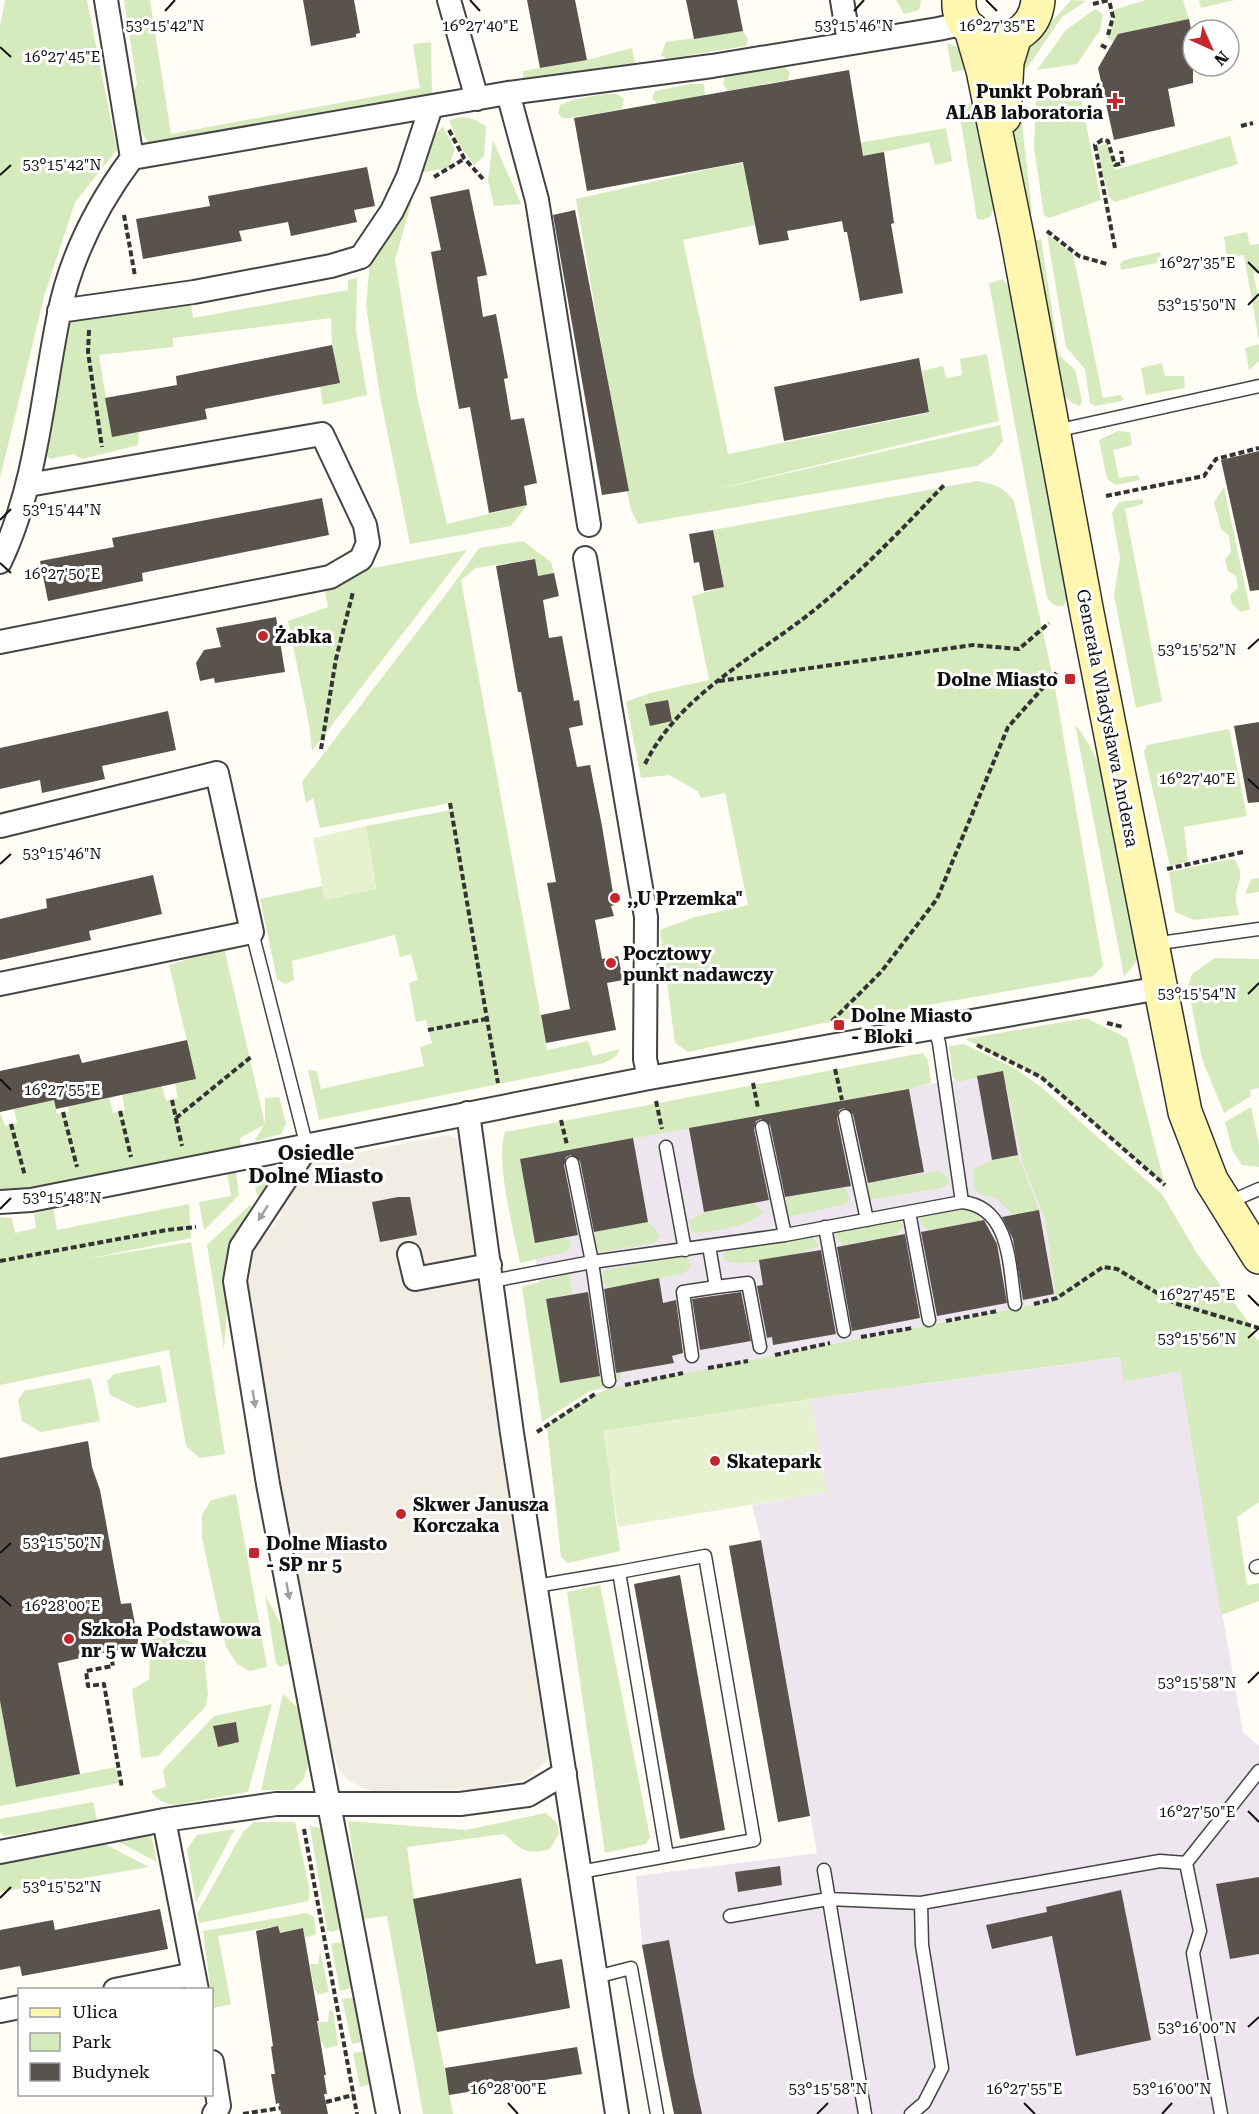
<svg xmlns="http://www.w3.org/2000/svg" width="1259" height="2114" viewBox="0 0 1259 2114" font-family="'Roboto Serif',serif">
  <rect width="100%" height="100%" fill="#fffdf5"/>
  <path fill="#eee6ef" d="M1003 1071 1023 1164 1045 1219 1056 1300 558 1398 519 1159Z
    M1121 1357 1125 1382 1180 1370 1243 1732 1259 1746V2114H674L642 1945 636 1876 817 1853 761 1540 752 1505 827 1492 810 1399Z"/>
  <path fill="#d5ebbd" d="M5 0H87L117 150 75 202 44 297 0 478V25Z
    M124 0H150L171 134 420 88 413 44 431 42 432 96 150 144C137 130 127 102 137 84Z
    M896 0H921L919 10 904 14Z
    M1071 0 1086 1 1062 17 1027 68H1019L1025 52Z
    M1146 0H1183L1189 19 1114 42 1107 38 1115 19 1113 10Z
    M1199 0H1235L1201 8Z
    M1095 9 1103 14 1100 30 1077 64 1037 70 1066 30Z
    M743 31 748 39 746 46 666 59 661 55 666 42Z
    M947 43 962 49 970 69 952 72Z
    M632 48 635 63 601 72 530 82 523 78V71L587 60Z
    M784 66 790 72 788 80 728 91 723 84 725 76Z
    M690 84H704L705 95 657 103 652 98 655 91Z
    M1079 88 1101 200 1049 218 1044 215 1034 148 1036 96Z
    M604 94H617L624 99 622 109 569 118H562L558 113 560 105 572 100Z
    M1019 96 1032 213 1022 216 1013 143Z
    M976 102 995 202 991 216 983 220 977 219 958 105Z
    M462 117 473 119 486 126 484 156 474 165 458 143 449 120Z
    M443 127 455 149 448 168 423 172 428 141Z
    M946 128 952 161 935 165 929 142 884 152 834 174 748 190 755 225 683 240 728 454 929 413 922 371 943 366 946 378 962 375 960 359 987 354 999 421 709 491 1000 425 1003 441 991 456 977 466 638 524 631 510 627 491 576 199 718 167Z
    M1230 136 1238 164 1115 202 1109 197 1096 147 1108 144 1115 170Z
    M493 140 521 204 494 206 488 180Z
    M412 201 395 260 418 401 447 524 527 505 511 526 410 544 380 396 366 306 370 259Z
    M1247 232 1250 245 1259 244V272L1253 273 1259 300V341L1244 255 1227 258 1224 237Z
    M1047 234 1073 254 1103 398 1120 395 1124 399 1122 401 1095 406 1090 403 1085 369 1066 347Z
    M1041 239 1059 355 1075 370 1082 401 1080 406 1074 404 1059 393 1025 244Z
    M1160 252 1162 262 1121 270 1120 264 1124 260Z
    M357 278 356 331 367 395 323 405 320 387 340 383 332 345 331 318 173 338V347L99 355 112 436 139 432 138 445 82 459 74 454 50 459 47 456 65 320 190 296 193 318 348 290V280Z
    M1003 279 1015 296 1065 559 1066 599 1064 606C1055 607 1052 604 1047 598L989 283Z
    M1259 344V361L1249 370 1245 348Z
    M1162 363 1165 376H1184L1185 388 1146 395 1141 368Z
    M1118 431 1130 432 1132 445 1113 450 1119 478 1138 475 1140 480 1116 485 1107 479 1099 440Z
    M977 481C994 484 1004 487 1014 501L1054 682 1103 966 1093 976 819 1024 688 1052 675 1043 660 930 695 917 748 905 725 793 701 798 698 791 669 775 641 778 626 702 650 693 709 680 692 596 724 587 713 530Z
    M1224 487 1250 609 1241 612 1232 604 1230 595 1238 588 1236 576 1228 571 1225 559 1231 552 1229 536 1221 529 1214 502Z
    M1143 499V504L1125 509 1162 701 1136 708 1114 595 1120 558 1112 513 1119 502Z
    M523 541 551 562 554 573 538 576 535 559 476 568 461 580 547 1050 588 1041 593 1056 620 1049 616 1056 604 1063 319 1120 308 1070 317 1071 321 1089 424 1066 420 1047 432 1043 426 1020 416 1022 409 983 418 980 411 954 400 957 395 935 292 961 294 980 285 984 277 979 260 899 322 886 326 900 376 888 366 826 451 810 450 803 320 828 313 798 306 803 302 782 450 589 479 548Z
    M467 550 312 751 310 729 288 621 328 607 325 592 358 571Z
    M1075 724C1124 788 1127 873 1141 949L1135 964 1124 976Z
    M1229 729 1247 816 1184 827 1188 862 1170 866 1144 752 1147 745Z
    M1230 859 1235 860C1244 874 1239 879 1236 894 1235 900 1238 909 1239 915L1194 920 1175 912 1169 872Z
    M1259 878V892L1245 894 1251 879Z
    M224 948 265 1124V1098L279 1097 286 1123 281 1134 254 1142 264 1125 240 1138 242 1160 0 1202V1112L5 1126 17 1123 14 1109 54 1100 57 1114 69 1112 67 1097 88 1093 90 1102 109 1098 113 1113 125 1110 122 1095 162 1086 166 1101 178 1098 175 1084 196 1079 169 965Z
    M1215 958 1259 959V1088L1250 1090 1251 1096 1224 1113 1202 1059 1188 987 1192 974Z
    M1086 1018 1127 1038 1165 1185 1041 1077 965 1039Z
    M964 1044 1014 1068 1041 1087 1162 1194 1198 1255 1250 1324 1252 1333 1259 1341V1502L1237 1517 1247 1585 1259 1583V1601L1221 1615 1180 1371 1124 1382 1120 1357 810 1399 604 1431 620 1551 568 1563 561 1557 547 1426 579 1402 610 1388 1056 1300 1045 1219 1023 1164 1003 1072 958 1082 953 1077 949 1046Z
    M923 1053 928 1061 931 1083 909 1089 520 1159 535 1242 562 1238 569 1240 571 1246 566 1252 520 1263C514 1231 495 1161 505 1132Z
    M1251 1107 1259 1144V1167L1242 1165 1233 1152 1225 1122Z
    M1018 1155 1039 1210 1013 1215 996 1198 982 1195 975 1190 972 1170 992 1160Z
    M269 1168 281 1179 263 1204 256 1192 253 1171Z
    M938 1171 949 1178 948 1184 941 1188 870 1200 867 1187 873 1182Z
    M236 1172 239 1195 204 1230 199 1202 231 1196 227 1173Z
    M839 1188H845L850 1200 846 1204 788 1217 784 1215 787 1197Z
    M962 1202 981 1215 979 1221 928 1230 919 1221 926 1209Z
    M754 1203 763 1213C747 1227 713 1232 692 1233L689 1221 704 1212Z
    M189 1204 191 1238 86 1259 191 1242 225 1454 200 1458 186 1446 169 1350 0 1385V1217L12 1218 15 1233 36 1228 34 1214 53 1207 57 1230Z
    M250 1205 256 1214 231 1256 224 1349 207 1245Z
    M895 1214 903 1227 894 1236 843 1245 835 1236 836 1230Z
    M648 1222 660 1235 655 1243 600 1252 593 1248 592 1241 597 1231Z
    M811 1234 819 1246C803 1254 740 1270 724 1260V1254L729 1247Z
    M683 1256 689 1259 690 1268 681 1274 608 1288 599 1277 605 1270Z
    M570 1273 572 1294 546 1299 560 1383 622 1372 619 1381 590 1391 542 1422 522 1287Z
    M160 1365 167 1402 137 1408 110 1395 107 1381 114 1374Z
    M91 1378 100 1421 41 1432 22 1421 18 1401 24 1391Z
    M236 1494 267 1667 250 1671 237 1664 226 1647 202 1538V1515L211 1500Z
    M600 1585 650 1837 646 1844 605 1853 567 1592Z
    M265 1595 286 1634 291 1663 280 1667 276 1663Z
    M151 1637 182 1639 203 1647 208 1694 206 1706 158 1756 141 1758 132 1689 149 1680Z
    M283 1694 298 1708 309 1764 303 1780 293 1790H261Z
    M0 1701 16 1787 116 1767 119 1783 0 1806Z
    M272 1704 248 1792 175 1805C165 1803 156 1800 151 1791L166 1787 163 1770 214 1716Z
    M93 1802 97 1820 14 1835 4 1836 0 1832V1819Z
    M546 1813 557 1823 559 1834 550 1849C526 1855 522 1851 504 1834L407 1847 421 1949 453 2114H423L387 1916 363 1919 348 1821 466 1830Z
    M254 1822H295L310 1892 308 1901 199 1923 197 1914 243 1832Z
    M310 1826 322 1828 343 1928 332 1932 327 1930Z
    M235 1829 196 1902 187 1849 197 1835Z
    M151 1834 157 1862 117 1841Z
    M103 1843 149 1867 0 1892V1862Z
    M307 1913 314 1917 316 1935 305 1937 303 1928 280 1933 278 1926 218 1936 231 2004 213 2008 203 1931Z
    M345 1941 355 1987 340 1991 331 1944Z
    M320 1951 329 1992 318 1995 314 1988 310 1964H318Z
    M355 1997 365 2041 352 2044 342 1999Z
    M329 2010 333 2011 338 2045 326 2049 321 2041 317 2022H328Z
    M365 2051 371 2084 360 2087 353 2053Z"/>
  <path fill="#e6f2cf" d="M366 826 376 889 325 900 313 838Z
    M810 1399 827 1492 618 1527 603 1431Z"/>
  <path fill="#f1ede2" d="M447 1135 457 1139 463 1151 530 1604 549 1749 548 1760 527 1779 478 1789 373 1791 361 1788 347 1779 338 1768 332 1750 310 1646 246 1285 253 1250 282 1214 278 1207 313 1162 322 1157H336Z"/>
  <path fill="#5a524d" d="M303 0H354L360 33 356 34V37L311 46Z
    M527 0H575L587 60 540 68Z
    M686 0H737L743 31 694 39Z
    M1189 19 1193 39V83L1168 89 1175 126 1114 140 1098 68 1109 49 1118 34Z
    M849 70 863 156 884 152 894 223 891 224 903 293 860 301 847 232H844L842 221 787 231 789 240 759 245 743 162 587 191 574 118Z
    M367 167 375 206 354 210 357 222 291 236 288 222 239 231 242 241 143 259 136 219 210 206 208 196Z
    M469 189 487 275 477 277 483 317 496 314 508 378 504 379 511 420 524 418 537 483 524 486 527 505 489 513 470 407 459 409 431 252 441 250 430 197Z
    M575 210 629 491 602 495 553 215Z
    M332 345 340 383 205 409 207 419 112 437 105 398 177 385 176 376Z
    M919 358 929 412 784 441 774 387Z
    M1259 451V590L1250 591 1221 460Z
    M322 498 329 535 142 573 143 581 48 601 40 561 114 547 112 538Z
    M713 530 724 587 704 591 699 562 694 563 689 534Z
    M535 559 538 576 554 573 559 596 543 600 549 638 562 636 574 701 579 700 583 725 569 728 577 767 590 765 602 826 615 905 611 906 614 916 595 920 602 959 618 956 623 980 607 983 616 1030 546 1043 541 1015 570 1009 547 883 556 882 521 692H518L496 566Z
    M276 617 285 672 215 683 214 678 200 681 196 663 204 650 221 647 216 628Z
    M668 700 672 721 650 726 645 704Z
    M168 711 176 750 102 766 105 779 42 793 40 780 0 789V748Z
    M1259 722V802L1248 803 1234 726Z
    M153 875 162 914 89 931 91 940 0 960V919L47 908 46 899Z
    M187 1040 196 1079 56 1109 54 1100 0 1112V1071L79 1054 82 1063Z
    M1003 1071 1018 1155 992 1160 977 1076Z
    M909 1089 924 1172 868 1183 853 1114 844 1108 839 1110 837 1118 851 1186 785 1197 770 1125 761 1119 756 1121 754 1129 769 1200 704 1212 689 1128Z
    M633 1138 648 1222 594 1232 580 1161 571 1155 566 1157 564 1165 578 1235 535 1243 520 1159Z
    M398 1197H410L417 1235 380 1242 372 1202Z
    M1039 1210 1054 1294 1023 1300 1013 1239 1002 1217Z
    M984 1220 997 1244 1007 1303 937 1316 921 1232Z
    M905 1234 920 1318 852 1331 837 1247Z
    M821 1250 836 1334 773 1345 772 1337 767 1338 757 1286 763 1285 759 1260Z
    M659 1278 663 1303 676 1300 683 1353 672 1356 674 1363 616 1373 604 1289Z
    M588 1292 600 1376 560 1383 546 1299Z
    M741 1292 751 1341 700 1350 692 1299Z
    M88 1441 92 1467 100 1490 121 1604 131 1603 139 1645 58 1663 80 1774 16 1787 0 1701V1458Z
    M761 1540 810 1816 778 1822 729 1546Z
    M680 1575 725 1830 680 1839 634 1584Z
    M236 1722 239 1742 218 1747 213 1726Z
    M780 1866 782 1885 738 1892 735 1872Z
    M1259 1877V1954L1230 1959 1216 1884Z
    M521 1878 536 1964 562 1959 570 2008 437 2032 413 1899Z
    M1121 1890 1151 2040 1076 2056 1052 1936 992 1949 986 1925 1047 1912 1046 1907Z
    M160 1909 168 1949 22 1976 20 1966 0 1970V1930L53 1920 55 1930Z
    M278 1926 280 1933 303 1928 319 2021H317L326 2075H324L327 2094H324L328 2114H281L279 2103 276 2104 271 2074H275L271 2047 273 2046 256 1931Z
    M669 1940 694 2077 702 2114H674L662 2054 642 1945Z
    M577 2047 582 2074 449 2095 445 2068Z"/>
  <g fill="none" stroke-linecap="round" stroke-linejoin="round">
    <defs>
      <path id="service" d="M1055 431 1259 386
        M252 932 307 1147
        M1153 944 1259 929
        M845 1116 867 1220
        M762 1127 785 1235
        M666 1147 685 1250
        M572 1163 592 1262 609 1381
        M962 1202C1011 1207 1009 1267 1015 1304
        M1227 1203 1259 1189
        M909 1212 929 1320
        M825 1227 844 1331
        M709 1246 716 1287 748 1283 760 1347
        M492 1281 592 1262 785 1235 962 1202 939 1043 934 1026
        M692 1356 683 1292 716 1287
        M1256 1567 1259 1566
        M619 1572 705 1556 754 1840 667 1856
        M536 1586 619 1572 667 1856 580 1872
        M824 1870 865 2114
        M730 1916 828 1899 921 1903 1160 1861 1186 1863
        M596 1977 631 1968 657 2114
        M911 2114 924 2103 942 2068 922 1945 921 1903
        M1221 2114 1193 1953 1200 1931 1186 1863 1259 1771"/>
      <path id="minor" d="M449 0 477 99
        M842 0 849 42
        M508 93 537 200 589 525
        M132 158 508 93 712 66 938 29 952 26 963 18
        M59 311 194 292 331 266 361 257 392 211 408 177 431 107
        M585 558 646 917 645 1059 649 1078
        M0 562C37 484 42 397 59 314 71 255 97 205 132 158L106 0
        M0 642 330 577 361 559 368 543 365 525 322 434 28 485
        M0 826 217 773 252 932 0 984
        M468 1113 512 1433 617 2114
        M307 1147 241 1247 235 1281 268 1484 388 2114
        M0 1202 31 1200 649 1078 1160 988
        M409 1254 415 1279 490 1265
        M164 1820 197 1990
        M0 1852 164 1820 276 1804H460L528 1795 565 1773
        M115 1990 194 1974
        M0 2011 20 2007
        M212 2062 219 2106 214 2114"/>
      <path id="secondary" d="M959 0C956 49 1033 55 1038 0
        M971 29 983 70 1017 236 1087 613 1185 1112 1211 1180 1259 1257
        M1004 117 1007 62 1015 36"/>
    </defs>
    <use href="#service" stroke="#444" stroke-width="15"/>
    <use href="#minor" stroke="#444" stroke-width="26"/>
    <use href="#secondary" stroke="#333" stroke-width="36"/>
    <path stroke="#333" stroke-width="4" stroke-dasharray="6 3" stroke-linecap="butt" d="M1093 4 1109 0
      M1108 35 1113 17 1109 0
      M1101 45 1109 49
      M1241 126 1253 123
      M449 130 464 158 483 179
      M434 177 464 159
      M124 215 135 276
      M1047 231 1079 256 1107 264
      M1115 248 1095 145 1102 140 1108 141 1115 165 1123 163 1121 151
      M89 330 88 352 102 447
      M1106 496 1204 476 1216 459 1259 448
      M719 681 973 645 1019 649 1049 623
      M321 749 336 659 353 592
      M645 764C682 690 763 654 824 602 867 566 906 525 945 484
      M450 803 498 1083
      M1167 869 1243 852
      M832 1021 881 972 937 899 1008 727 1057 672
      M1107 1023 1123 1027
      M428 1030 486 1019
      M977 1045 1041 1077 1165 1185
      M835 1069 842 1100
      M753 1083 758 1108
      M172 1100 182 1146
      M656 1101 662 1129
      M120 1111 131 1157
      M63 1112 77 1167
      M176 1118 251 1057
      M561 1120 567 1145
      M11 1124 25 1176
      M0 1261 167 1230 196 1227
      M1034 1304 1057 1298 1103 1267 1117 1269 1174 1303 1259 1328
      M946 1321 997 1311
      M861 1337 912 1328
      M775 1355 830 1343
      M708 1368 748 1361
      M625 1385 683 1373
      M537 1432 595 1394
      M110 1651 113 1666 86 1671 88 1686 104 1684 122 1788
      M304 1829 357 2114
      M326 2102 353 2095
      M243 2114 280 2108"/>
    <use href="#service" stroke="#fff" stroke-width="12"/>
    <use href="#minor" stroke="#fff" stroke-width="22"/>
    <use href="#secondary" stroke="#fff6b0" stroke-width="33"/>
  </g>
  <defs><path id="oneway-solid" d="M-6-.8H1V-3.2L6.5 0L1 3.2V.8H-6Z" transform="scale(1.5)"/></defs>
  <g fill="#a0a0a0">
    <use href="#oneway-solid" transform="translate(263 1213) rotate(123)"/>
    <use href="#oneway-solid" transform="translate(254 1399) rotate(81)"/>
    <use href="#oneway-solid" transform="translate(288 1591) rotate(79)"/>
  </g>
  <path fill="none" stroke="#111" stroke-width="2" d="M470 0 480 11M986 0 997 11M165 11 175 0M854 11 864 0M0 47 11 57M0 175 11 165M1248 262 1259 273M1248 305 1259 294M0 520 11 509M0 563 11 573M1248 649 1259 639M1248 779 1259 789M0 864 11 854M1248 994 1259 983M0 1079 11 1090M0 1209 11 1198M1248 1295 1259 1306M1248 1338 1259 1328M0 1553 11 1543M0 1596 11 1606M1248 1683 1259 1672M1248 1811 1259 1822M0 1898 11 1887M1248 2027 1259 2017M508 2103 518 2114M1024 2103 1035 2114M817 2114 828 2103M1162 2114 1172 2103"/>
  <g fill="#c4262e" stroke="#fff" stroke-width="2">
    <path d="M1112 92h6v6h6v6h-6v6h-6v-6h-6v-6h6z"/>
    <circle cx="263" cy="636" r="6"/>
    <rect x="1064" y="673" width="12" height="12" rx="3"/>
    <circle cx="615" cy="898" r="6"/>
    <circle cx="611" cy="963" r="6"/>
    <rect x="833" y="1019" width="12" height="12" rx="3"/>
    <circle cx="715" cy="1461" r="6"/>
    <circle cx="401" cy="1514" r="6"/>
    <rect x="248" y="1547" width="12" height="12" rx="3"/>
    <circle cx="69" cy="1639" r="6"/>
  </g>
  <g text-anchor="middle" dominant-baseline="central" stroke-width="6" stroke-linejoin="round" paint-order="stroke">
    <g font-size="18" font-weight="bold" fill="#111" stroke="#fff" text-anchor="start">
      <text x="1103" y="91" text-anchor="end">Punkt Pobrań<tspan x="1103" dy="21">ALAB laboratoria</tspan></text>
      <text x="275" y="636">Żabka</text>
      <text x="1058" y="679" text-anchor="end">Dolne Miasto</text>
      <text x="627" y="898">,,U Przemka"</text>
      <text x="623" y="953">Pocztowy<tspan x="623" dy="21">punkt nadawczy</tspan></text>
      <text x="851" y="1015">Dolne Miasto<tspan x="851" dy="21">- Bloki</tspan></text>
      <text x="727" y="1461">Skatepark</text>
      <text x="413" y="1504">Skwer Janusza<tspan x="413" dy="21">Korczaka</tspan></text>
      <text x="266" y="1543">Dolne Miasto<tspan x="266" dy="21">- SP nr 5</tspan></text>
      <text x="81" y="1629">Szkoła Podstawowa<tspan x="81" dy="21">nr 5 w Wałczu</tspan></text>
    </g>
    <g font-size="18" fill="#111" stroke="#fff">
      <text transform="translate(1108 718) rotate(79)">Generała Władysława Andersa</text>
    </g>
    <g font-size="20" font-weight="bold" fill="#111" stroke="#fff">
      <text x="316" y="1153">Osiedle<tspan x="316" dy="23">Dolne Miasto</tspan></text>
    </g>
  </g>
  <g font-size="15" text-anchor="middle" fill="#111" stroke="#fff" stroke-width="6" stroke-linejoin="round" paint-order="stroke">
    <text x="165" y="31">53°15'42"N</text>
    <text x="480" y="31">16°27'40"E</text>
    <text x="854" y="31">53°15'46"N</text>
    <text x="997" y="31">16°27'35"E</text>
    <text x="62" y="62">16°27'45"E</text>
    <text x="62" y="170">53°15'42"N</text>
    <text x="1197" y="268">16°27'35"E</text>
    <text x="1197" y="310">53°15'50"N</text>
    <text x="62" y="515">53°15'44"N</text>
    <text x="62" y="579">16°27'50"E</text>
    <text x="1197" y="655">53°15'52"N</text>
    <text x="1197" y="784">16°27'40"E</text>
    <text x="62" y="859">53°15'46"N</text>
    <text x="1197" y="999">53°15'54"N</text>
    <text x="62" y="1095">16°27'55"E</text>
    <text x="62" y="1203">53°15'48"N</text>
    <text x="1197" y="1300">16°27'45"E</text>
    <text x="1197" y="1344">53°15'56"N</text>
    <text x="62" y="1548">53°15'50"N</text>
    <text x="62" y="1611">16°28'00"E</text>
    <text x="1197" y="1688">53°15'58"N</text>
    <text x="1197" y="1817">16°27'50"E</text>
    <text x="62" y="1892">53°15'52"N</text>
    <text x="1197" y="2033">53°16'00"N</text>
    <text x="508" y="2094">16°28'00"E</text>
    <text x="828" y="2094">53°15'58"N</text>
    <text x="1024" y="2094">16°27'55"E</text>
    <text x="1172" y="2094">53°16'00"N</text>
  </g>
  <rect x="18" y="1988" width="195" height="108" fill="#ffffff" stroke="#a0a0a0" stroke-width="1.5"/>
  <rect x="30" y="2008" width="30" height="9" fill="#fff6b0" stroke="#a0a0a0" stroke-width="1.5"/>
  <text x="72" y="2018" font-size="18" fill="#111111">Ulica</text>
  <rect x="30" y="2033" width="30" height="18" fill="#d5ebbd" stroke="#a0a0a0" stroke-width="1.5"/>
  <text x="72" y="2048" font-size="18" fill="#111111">Park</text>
  <rect x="30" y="2063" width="30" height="18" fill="#5a524d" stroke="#a0a0a0" stroke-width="1.5"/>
  <text x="72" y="2078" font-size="18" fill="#111111">Budynek</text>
  <g transform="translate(1211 48) rotate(135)"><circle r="28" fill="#ffffff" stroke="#a0a0a0" stroke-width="1.5"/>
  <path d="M0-4.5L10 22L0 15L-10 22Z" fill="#c4262e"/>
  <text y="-9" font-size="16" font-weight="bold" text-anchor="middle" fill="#111111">N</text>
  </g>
</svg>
